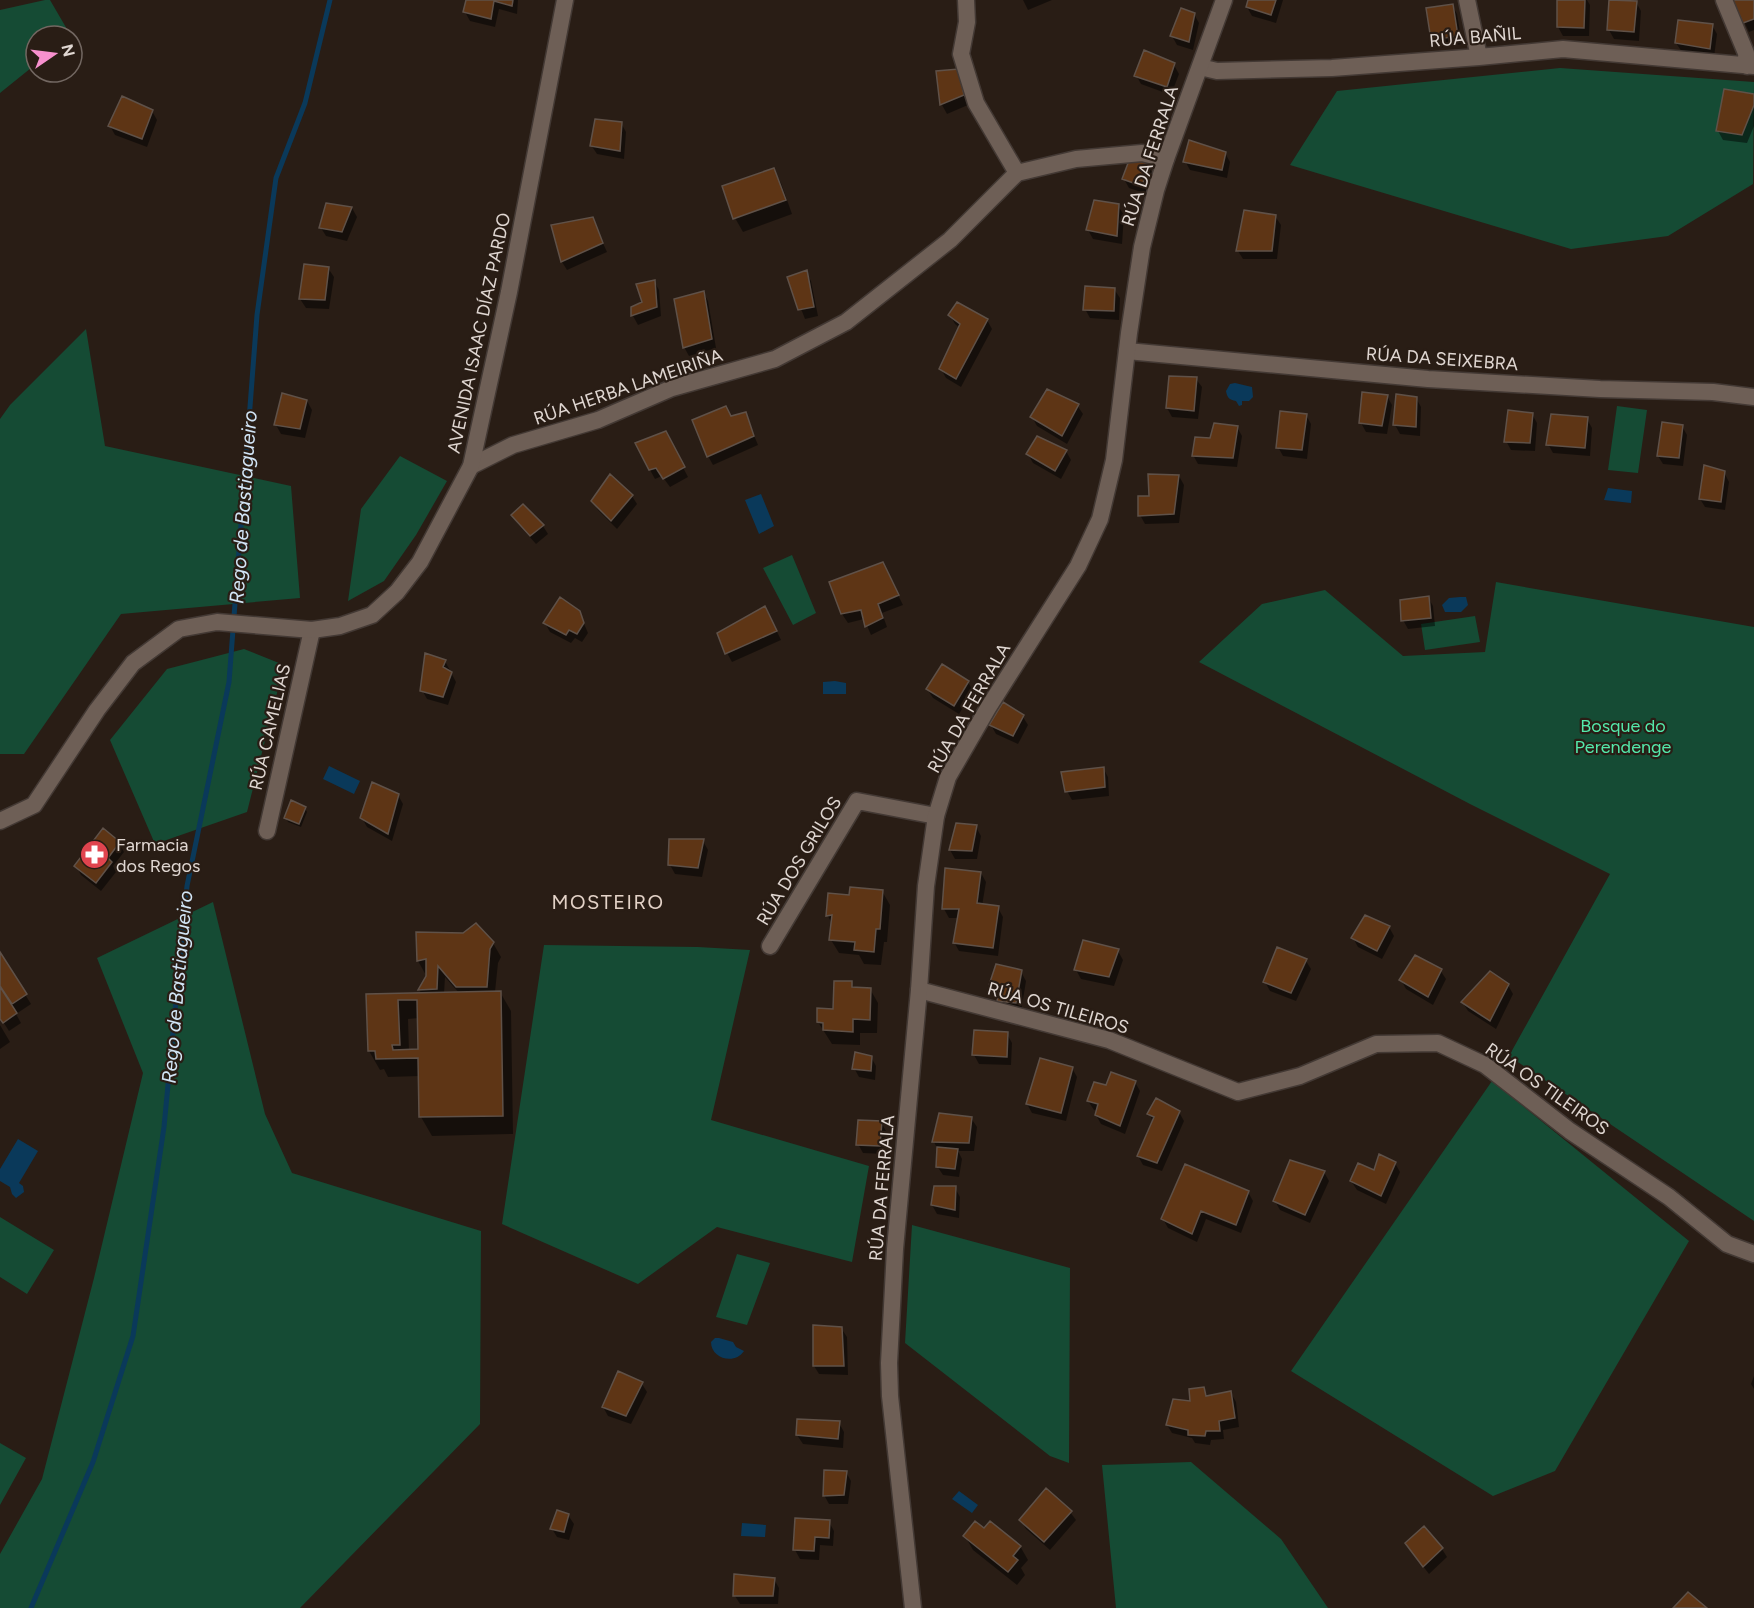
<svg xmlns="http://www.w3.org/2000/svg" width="1754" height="1608" viewBox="0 0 1754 1608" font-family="Figtree,sans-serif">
  <rect width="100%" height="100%" fill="#291d15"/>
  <path fill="#154b34" d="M45 0H50L71 36H36V64L0 93V10Z
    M1560 68 1754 82 1753 184 1668 236 1571 249 1290 165 1337 91Z
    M86 329 105 446 291 486 300 598 121 614 24 754H0V419L10 405Z
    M1617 406 1647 410 1638 473 1608 470Z
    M400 456 447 481 416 535 384 581 348 601 361 509Z
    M792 555 816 613 793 625 763 568Z
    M1496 582 1754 627V1221L1509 1056 1610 874 1470 804 1199 662 1262 604 1325 590 1403 656 1485 652Z
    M1475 616 1480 642 1425 650 1421 624Z
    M244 649 284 665 247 812 155 844 110 740 167 669Z
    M213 902 265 1114 292 1173 481 1231 480 1424 300 1608H0V1554L42 1479 94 1278 143 1073 97 958Z
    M544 945 698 947 750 950 711 1120 869 1166 852 1262 717 1227 638 1284 502 1224Z
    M1492 1081 1689 1241 1555 1471 1493 1496 1291 1371Z
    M0 1217 54 1250 27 1294 0 1277Z
    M912 1225 1070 1268 1069 1463 1050 1456 905 1343Z
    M737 1254 770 1263 747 1325 716 1317Z
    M0 1443 26 1458 0 1505Z
    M1191 1462 1281 1539 1328 1608H1116L1102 1465Z"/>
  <path fill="#0a395a" d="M1235 383 1252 387 1253 397 1249 401H1242V405L1239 406 1236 401C1229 400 1227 397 1226 391L1230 384Z
    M1608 488 1632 491 1631 503 1604 500Z
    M761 494 774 526 759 534 745 500Z
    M1460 597H1466L1468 605 1461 612H1445L1442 605 1449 598Z
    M835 681 846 683V694H823V682Z
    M329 766 360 781 354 794 323 779Z
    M18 1139 38 1151 19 1183 23 1186 24 1192 16 1198 12 1194 10 1187 0 1181V1169Z
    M715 1338H719L733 1342 736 1347 744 1351C735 1365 711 1359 711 1342Z
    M959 1491 978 1505 972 1513 952 1499Z
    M742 1523 766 1525 765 1537 741 1536Z"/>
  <path fill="#0007" fill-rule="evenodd" d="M468 0H518L517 14 499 9 495 27 470 21 465 12Z
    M1023 0H1052L1028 10Z
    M1249 0H1283L1276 23 1252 16 1247 7Z
    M1559 0H1587L1590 5 1589 36H1563L1558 27Z
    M1611 0 1636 2 1641 11 1639 41 1614 39 1609 30Z
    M1734 0H1754V30L1749 32Z
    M1452 5 1457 14 1462 44 1438 48 1433 39Z
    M1194 14 1199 23 1193 50 1177 45 1172 36Z
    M1712 25 1717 34 1714 57 1682 52 1676 43Z
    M1174 65 1179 74 1171 95 1141 84 1136 75Z
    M937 73 964 80 968 105 947 114 942 105Z
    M1754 95V126L1747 143 1723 140 1718 131Z
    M152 111 157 120 147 147 115 135 110 126Z
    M621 123 626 132 624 159 597 154 591 145Z
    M1225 153 1230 162 1227 178 1190 170 1185 161Z
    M1148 166 1153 174 1147 194 1129 188 1124 179Z
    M773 169 781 183 792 214 743 232 735 218Z
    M327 205 352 208 357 217 347 241 326 236 321 228Z
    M1118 206 1124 215 1122 244 1093 239 1088 230Z
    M1275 216 1281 225 1277 259H1243L1238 251Z
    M592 219 607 252 567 270 562 262 553 226Z
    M328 268 334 277 329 309 306 308 300 299Z
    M806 272 811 281 818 316 805 319 789 278Z
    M654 281 659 290 661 316 638 325 633 316 632 308 644 303Z
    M1114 289 1120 298 1119 320 1090 318 1085 309Z
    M703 292 708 301 716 348 689 356 684 347Z
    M950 315 987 320 992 329 961 387 946 378 941 369 960 328 955 324Z
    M1196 379 1202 387 1198 419 1172 417 1167 408Z
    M1387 396 1392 405 1387 434 1366 432 1361 423Z
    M1416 398 1421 407 1420 436 1400 434 1395 425Z
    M307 401 312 410 305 438 281 434 276 425Z
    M1077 405 1083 414 1067 444 1037 426 1032 417Z
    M745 414 758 445 713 465 708 456 731 418Z
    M1532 414 1537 423 1535 451 1511 450 1506 441Z
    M1306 415 1311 424 1307 459 1283 456 1278 447Z
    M1587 419 1592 428 1590 456 1553 453 1548 444Z
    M1682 426 1687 435 1683 466 1663 464 1658 456Z
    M1237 427 1242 436 1237 467 1198 464 1193 455 1211 440Z
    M665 433 688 477 670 487 662 476 655 479 650 470Z
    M1066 451 1071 460 1061 479 1033 463 1028 454Z
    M1724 472 1729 482 1725 510 1705 507 1700 499Z
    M1179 476 1184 485 1179 523 1145 524 1140 515 1151 498Z
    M632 496 637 504 617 529 598 510 593 501Z
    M513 515 543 526 548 534 536 544 518 524Z
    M887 573 903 605 882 613 887 627 871 635 864 619 848 623 842 614Z
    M1428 597 1433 606 1435 626 1408 629 1403 620Z
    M579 612 588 633 582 642 575 638 571 643 550 632 545 623Z
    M770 617 781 640 732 662 727 653Z
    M445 661 456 682 448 705 427 699 422 690Z
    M968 682 973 691 959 714 933 698 927 689Z
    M1023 717 1028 725 1018 744 996 734 991 725Z
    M1103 768 1108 777 1109 796 1072 800 1067 791Z
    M398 795 403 804 392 841 367 827 362 818Z
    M305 808 307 812 301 827 288 822 286 818Z
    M976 827 981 836 977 859H955L950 850Z
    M103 830 119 843 124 852 113 866 116 872 101 891 81 875 76 866Z
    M703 841 708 850 702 877 675 874 670 865Z
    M981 873 986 882 982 906 998 908 1003 917 998 956 959 951 954 942 959 918H949L944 909Z
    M882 891 890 905 887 942H884L881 965 864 964 859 955 839 953 831 940 832 924 828 916 829 895 851 897Z
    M1389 927 1394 936 1382 959 1358 947 1353 938Z
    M417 933 493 943 501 957 498 963 495 992H500L511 1011 513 1134 432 1136 421 1117 420 1076 388 1077 384 1069 380 1070 369 1051 367 995 422 994 419 990 427 977 418 961ZM445 977 459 993 444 994ZM419 1018 420 1051H409L408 1019Z
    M1118 951 1123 960 1114 986 1081 979 1076 970Z
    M0 954 31 1004 16 1014 21 1023 9 1031 0 1017Z
    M1306 961 1311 969 1296 1001 1270 991 1265 982Z
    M1440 970 1446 979 1433 1005 1406 989 1401 980Z
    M1021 972 1026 981 1021 1012 1004 1010 999 1001 1000 994 996 993 991 984Z
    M851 983 855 989H870L878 1003 877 1033H860V1045L832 1044 818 1022 835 1010Z
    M1508 985 1513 994 1496 1029 1468 1011 1463 1003Z
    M0 1025 10 1042 0 1049Z
    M1007 1034 1012 1043 1011 1065 979 1064 974 1055Z
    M871 1057 876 1066 875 1080 859 1077 854 1068Z
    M1072 1068 1077 1077 1066 1121 1032 1113 1027 1104Z
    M1135 1082 1140 1091 1125 1134 1101 1124 1096 1115 1098 1111 1094 1110 1088 1101 1107 1086Z
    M1179 1112 1184 1121 1162 1171 1143 1165 1138 1156 1154 1123 1149 1114Z
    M971 1118 977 1127 974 1151H958L962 1159 959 1177 943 1175 937 1166 938 1150 934 1142Z
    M881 1122 886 1131 884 1154 863 1153 858 1144Z
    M1395 1163 1400 1172 1386 1204 1357 1190 1351 1181Z
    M1324 1172 1329 1181 1310 1223 1280 1210 1275 1201Z
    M955 1188 960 1197 959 1218 937 1214 932 1205Z
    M1248 1192 1253 1201 1241 1233 1206 1219 1197 1242 1168 1228 1163 1219Z
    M841 1328 847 1337 848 1375 819 1374 814 1366Z
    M1754 1376V1389L1751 1384Z
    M642 1384 647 1392 631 1424 608 1416 603 1407Z
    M1203 1388 1208 1397 1231 1393 1236 1402 1239 1427 1223 1430 1224 1439 1211 1440 1210 1445 1195 1443 1192 1438 1172 1433 1167 1425Z
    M839 1423 844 1432 843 1448 803 1444 797 1435Z
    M846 1472 851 1481 848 1504H829L824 1495Z
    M1070 1512 1076 1520 1050 1550 1026 1529 1021 1520Z
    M568 1515 574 1524 569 1540 557 1537 552 1529Z
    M829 1522 834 1531 833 1546 820 1545 819 1560 800 1559 795 1550Z
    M984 1530 1020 1546 1028 1560 1021 1568 1025 1575 1017 1585 973 1550 965 1536Z
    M1406 1544 1442 1549 1447 1557 1429 1574Z
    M774 1579 779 1588 778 1604H740L735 1596Z"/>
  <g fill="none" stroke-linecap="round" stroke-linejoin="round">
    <path stroke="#0a395a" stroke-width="5" d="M31 1608 93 1462 133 1336 164 1127 187 886 229 682 257 315 276 178 305 103 330 0"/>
  </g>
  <path fill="#5e3515" stroke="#5f5148" stroke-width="1.5" fill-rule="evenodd" d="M466 0H513L512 6 494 1 491 19 463 12Z
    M1248 0H1276L1271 15 1246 7Z
    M1557 0H1585L1584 28 1557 27Z
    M1609 0 1637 1 1634 32 1607 30Z
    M1732 0H1754V19L1743 23Z
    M1453 4 1458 36 1431 40 1426 8Z
    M1181 8 1195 13 1189 42 1170 36Z
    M1678 20 1713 24 1710 49 1675 43Z
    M1144 50 1175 63 1167 87 1134 76Z
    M959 69 964 95 940 105 936 71Z
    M1724 89 1754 94V105L1742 135 1716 131Z
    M122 96 153 110 142 139 108 126Z
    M595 119 622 122 620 151 590 146Z
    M1189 140 1226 152 1222 170 1183 162Z
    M1130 158 1149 164 1142 186 1122 179Z
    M774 168 786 200 733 219 722 186Z
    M1094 200 1119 204 1117 236 1086 230Z
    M326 203 352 207 342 232 319 228Z
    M1244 210 1276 215 1272 251H1236Z
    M593 217 603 243 561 262 551 225Z
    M304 264 329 267 325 300 299 299Z
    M807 270 814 307 798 310 787 277Z
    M655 280 657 307 631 316V307L642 302 636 284Z
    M1085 286 1115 288 1114 311 1083 310Z
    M704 291 712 339 683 348 674 299Z
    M957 302 988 319 956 379 939 369 960 324 948 315Z
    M1169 376 1197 377 1194 411 1166 408Z
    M1047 389 1079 404 1062 436 1030 417Z
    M1362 392 1388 395 1382 426 1359 423Z
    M282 393 307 400 300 429 274 425Z
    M1396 394 1417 397 1416 427 1393 425Z
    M726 406 731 416 746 412 754 436 707 457 692 420Z
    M1508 410 1533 413 1530 443 1504 442Z
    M1280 411 1307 414 1302 450 1276 448Z
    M1551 414 1588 417 1585 448 1546 445Z
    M1662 422 1683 425 1679 458 1657 456Z
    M1214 423 1238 426 1233 458 1192 456 1195 437 1210 438Z
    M666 431 685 467 663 479 656 468 649 470 635 443Z
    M1037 436 1067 450 1055 471 1026 454Z
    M1704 465 1725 471 1721 502 1699 499Z
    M610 474 633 495 611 521 591 501Z
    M1148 474 1179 475 1174 514 1138 516V496H1149Z
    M523 504 544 525 530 536 511 515Z
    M883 562 899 595 878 604 883 618 865 627 861 610 841 614 829 582Z
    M1429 596 1431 618 1401 621 1400 600Z
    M560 597 580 611 584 623 577 634 569 630 566 635 543 623Z
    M765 606 777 631 725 654 717 633Z
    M425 653 446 660 443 667 452 672 443 697 420 691Z
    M942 664 969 681 954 706 926 689Z
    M1003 702 1024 715 1013 736 989 725Z
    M1104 767 1105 787 1065 792 1061 772Z
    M372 782 399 794 388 834 360 818Z
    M291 800 306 807 299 824 284 818Z
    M956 823 977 825 972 851 949 850Z
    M103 828 120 842 108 858 112 862 96 883 74 866Z
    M669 839H704L698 868 668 865Z
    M945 868 981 872 977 903 999 906 993 948 953 943 959 909H942Z
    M850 887 883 890 880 929H876L874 952 854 950 855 942 829 940 832 915 826 916 828 893 849 895Z
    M1365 915 1390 926 1377 951 1351 938Z
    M476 923 494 942 490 949 487 987H456L438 966 437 989 418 990 426 976V959L417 961 416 932 463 933Z
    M1083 940 1119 949 1109 977 1074 970Z
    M1277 947 1307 959 1291 993 1263 982Z
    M0 952 27 994 12 1004 0 986Z
    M1415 955 1442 969 1428 997 1399 980Z
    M996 964 1022 970 1016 1003 997 1001 1000 986 989 985Z
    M1490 971 1509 984 1490 1021 1461 1002Z
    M834 981H852V987L871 988 870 1020 853 1019V1032L823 1030V1023L817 1022V1008L833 1009Z
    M0 987 17 1013 3 1023 0 1019Z
    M501 991 503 1116 419 1117 418 1058 376 1059 375 1051H368L366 994ZM398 1000H417L418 1049 393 1050 392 1045H400Z
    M974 1030 1008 1032 1007 1057 972 1055Z
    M855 1052 872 1056 871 1071 852 1069Z
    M1040 1058 1073 1067 1061 1113 1026 1104Z
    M1111 1072 1136 1081 1120 1126 1095 1115 1098 1104 1087 1101 1094 1082 1106 1085Z
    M1156 1098 1180 1111 1157 1163 1137 1156 1154 1117 1147 1114Z
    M939 1113 972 1117 969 1143 932 1142Z
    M858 1120 882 1121 880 1146 856 1145Z
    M937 1147 958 1149 955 1169 936 1167Z
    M1379 1154 1396 1162 1381 1196 1350 1181 1358 1163 1374 1170Z
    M1290 1160 1325 1171 1305 1215 1273 1201Z
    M1185 1164 1249 1191 1236 1225 1201 1211 1192 1234 1161 1219Z
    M934 1186H956L955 1210 931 1205Z
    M813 1325 842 1327 844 1366H813Z
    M618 1371 643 1382 626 1416 602 1407Z
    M1204 1387 1206 1396 1231 1391 1235 1418 1219 1421 1220 1431H1206L1205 1436 1188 1435V1430L1166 1425 1173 1399 1190 1401 1189 1389Z
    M797 1419 840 1421 838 1439 796 1435Z
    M824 1470 847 1471 844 1495 823 1496Z
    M1046 1488 1072 1511 1044 1542 1019 1520Z
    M557 1510 569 1514 564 1532 550 1529Z
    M795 1518 830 1520 829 1538 815 1537 814 1551 793 1550Z
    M975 1521 984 1528 990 1521 1021 1546 1013 1556 1018 1560 1008 1572 963 1536Z
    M1424 1526 1443 1548 1423 1567 1405 1543Z
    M734 1574 775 1578 773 1596H733Z
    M1688 1592 1707 1608H1673Z"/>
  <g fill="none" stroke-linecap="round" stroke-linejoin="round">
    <defs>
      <path id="minor" d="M966 0 967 22 961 54 976 103 1017 173
        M1467 0 1479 57
        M1724 0 1746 53 1747 66
        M1200 67 1217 71 1332 68 1479 57 1563 49 1754 66
        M1127 351 1428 379 1600 389 1713 392 1754 397
        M471 466 513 445 598 420 672 388 775 359 846 322 950 240 1017 173 1076 159 1142 153 1166 159
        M267 831 312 630
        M770 946 857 801 936 816
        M919 990 1109 1040 1238 1092 1300 1076 1376 1044 1438 1043 1485 1065 1570 1131 1669 1197 1727 1244 1754 1254"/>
      <path id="tertiary" d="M0 821 34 805 97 710 133 663 179 629 217 622 312 630 340 626 372 615 397 592 420 562 471 466 509 292 565 0
        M913 1608 890 1396 889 1363 895 1249 919 990 926 886 936 816 948 777 988 708 1078 566 1100 519 1114 460 1129 333 1142 247 1156 190 1166 159 1224 0"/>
    </defs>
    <use href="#minor" stroke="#433934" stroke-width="19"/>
    <use href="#tertiary" stroke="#433934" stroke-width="19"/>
    <use href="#minor" stroke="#6e5f56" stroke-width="16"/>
    <use href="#tertiary" stroke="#6e5f56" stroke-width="16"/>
  </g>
  <defs>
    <symbol id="pharmacy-disc" viewBox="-11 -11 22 22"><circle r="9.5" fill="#e0444e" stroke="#291d15"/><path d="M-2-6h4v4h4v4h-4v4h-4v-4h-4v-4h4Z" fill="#fff"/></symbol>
  </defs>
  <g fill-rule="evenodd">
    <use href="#pharmacy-disc" x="78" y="838" width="33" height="33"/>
  </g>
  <g text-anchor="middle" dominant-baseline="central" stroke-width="4.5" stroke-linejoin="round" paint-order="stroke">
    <g font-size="18" fill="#e0d7d2" stroke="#291d15">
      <text transform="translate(1475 37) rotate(-5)">RÚA BAÑIL</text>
      <text transform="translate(1150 156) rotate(-72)">RÚA DA FERRALA</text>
      <text transform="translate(479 333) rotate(-78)">AVENIDA ISAAC DÍAZ PARDO</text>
      <text transform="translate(1442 359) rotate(4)">RÚA DA SEIXEBRA</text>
      <text transform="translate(628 387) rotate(-19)">RÚA HERBA LAMEIRIÑA</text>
      <text transform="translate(969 708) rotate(-60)">RÚA DA FERRALA</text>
      <text transform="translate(270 727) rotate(-77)">RÚA CAMELIAS</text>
      <text transform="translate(799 861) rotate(-59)">RÚA DOS GRILOS</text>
      <text transform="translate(1058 1008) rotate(16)">RÚA OS TILEIROS</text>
      <text transform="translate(1547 1089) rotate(35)">RÚA OS TILEIROS</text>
      <text transform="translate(882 1188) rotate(-85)">RÚA DA FERRALA</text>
    </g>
    <g font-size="18" fill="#54e9ab" stroke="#291d15">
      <text x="1623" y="726">Bosque do<tspan x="1623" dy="21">Perendenge</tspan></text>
    </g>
    <g font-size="18" fill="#e0d7d2" stroke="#291d15" text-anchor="start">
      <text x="116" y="845">Farmacia<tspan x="116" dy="21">dos Regos</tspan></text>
    </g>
    <g font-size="20" font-style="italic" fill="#d2e5f6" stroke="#291d15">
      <text transform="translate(243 507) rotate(-86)">Rego de Bastiagueiro</text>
      <text transform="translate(177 987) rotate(-85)">Rego de Bastiagueiro</text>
    </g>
    <g font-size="20" letter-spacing="1.5" fill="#e3d2c7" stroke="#291d15">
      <text x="608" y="902">MOSTEIRO</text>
    </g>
  </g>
  <g transform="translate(54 54) rotate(76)"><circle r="28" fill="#291d15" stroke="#726761" stroke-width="1.5"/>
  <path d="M0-4.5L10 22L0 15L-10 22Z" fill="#f790ce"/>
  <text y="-9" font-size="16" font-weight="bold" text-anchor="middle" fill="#e0d7d2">N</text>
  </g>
</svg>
